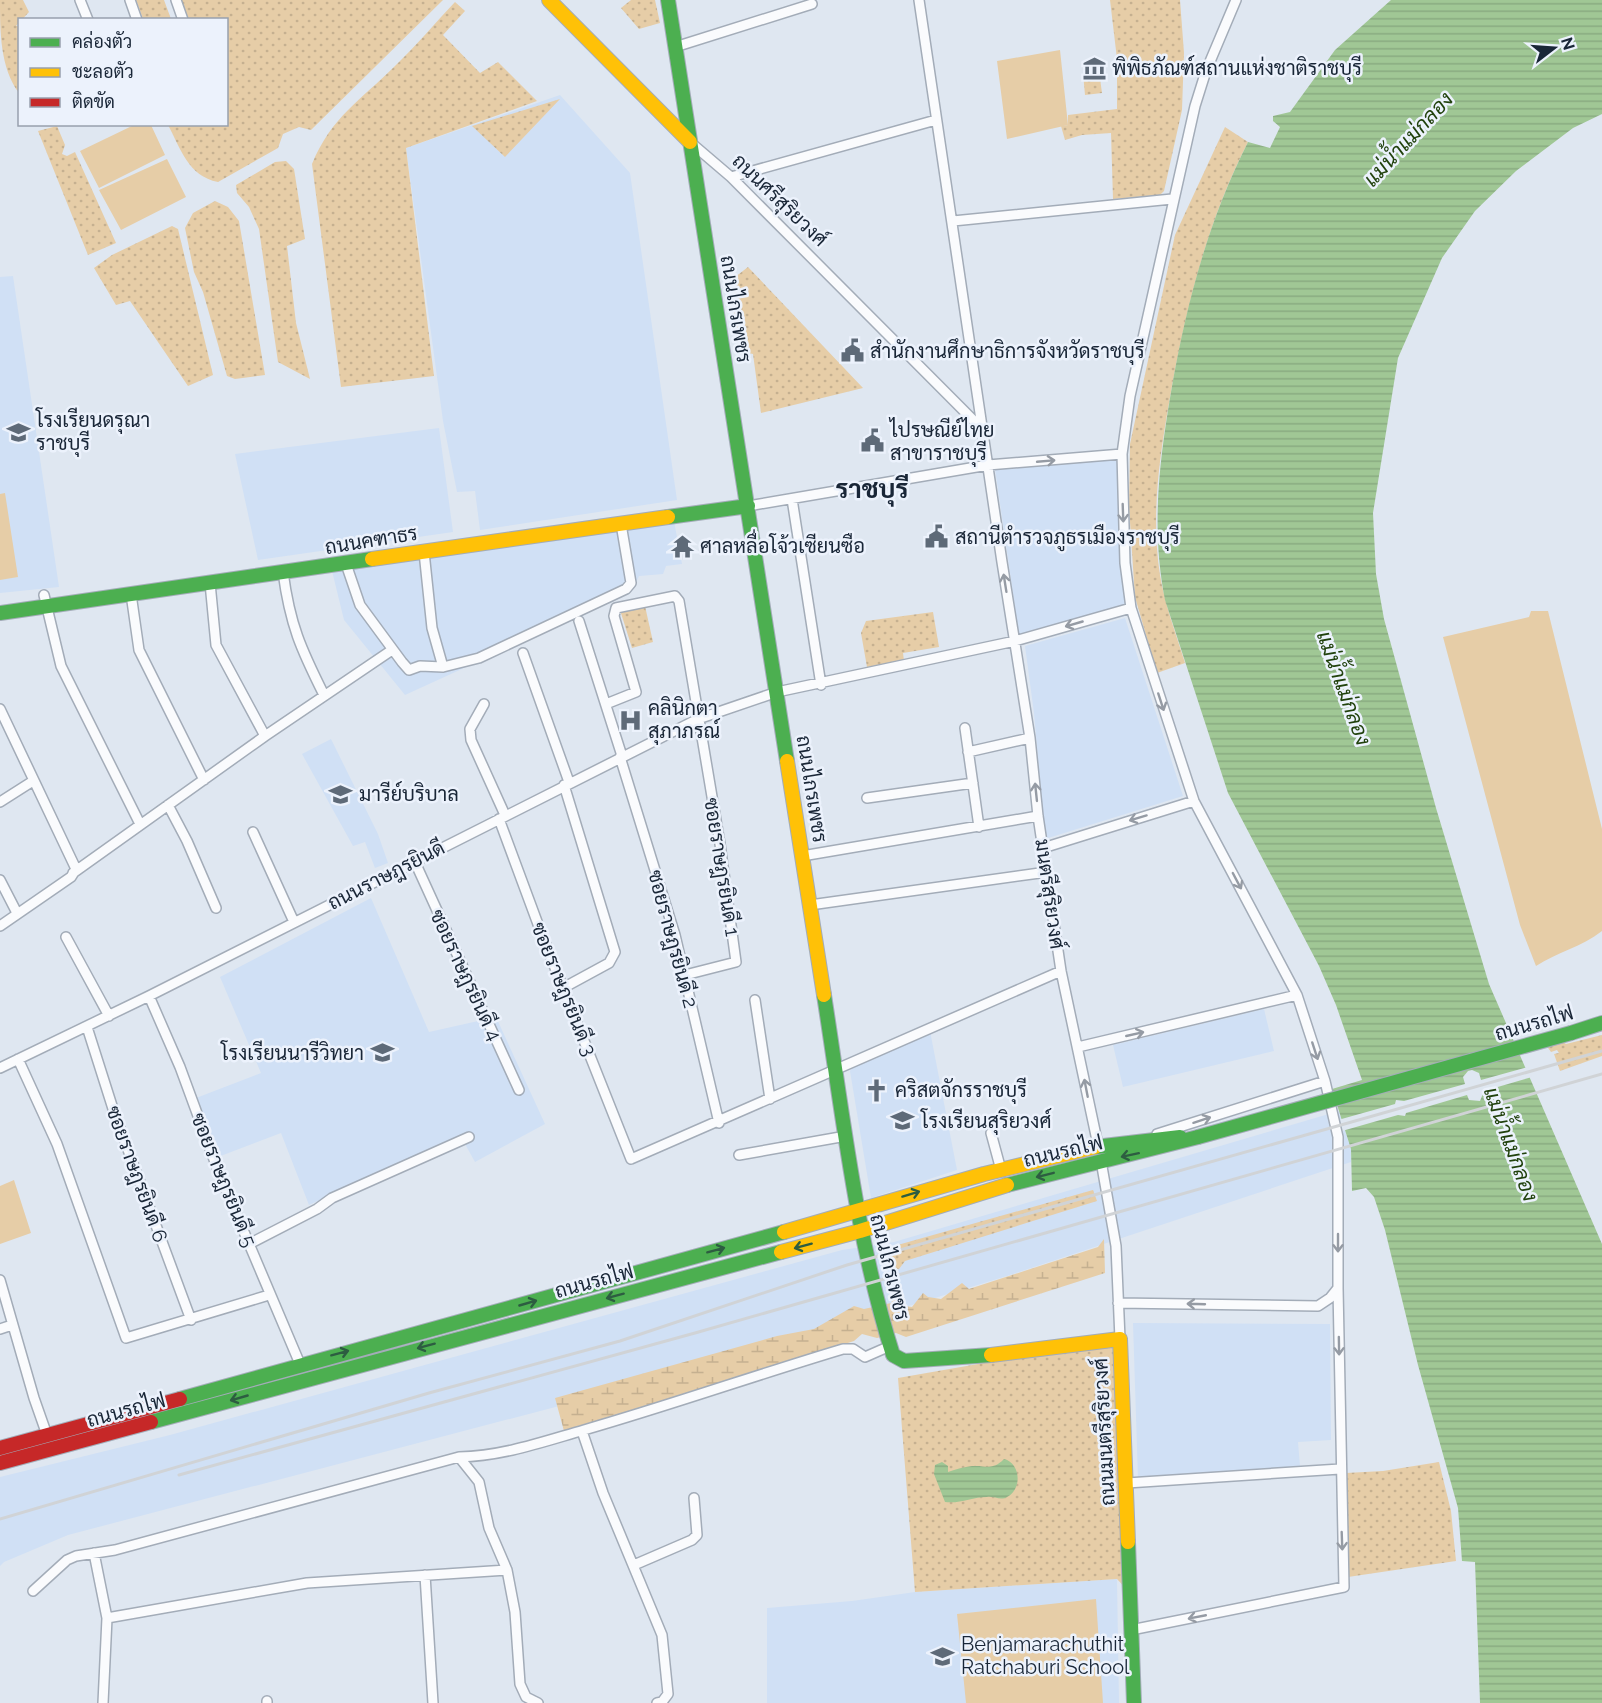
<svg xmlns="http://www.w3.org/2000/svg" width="1602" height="1703" viewBox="0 0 1602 1703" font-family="Raleway,Sarabun,sans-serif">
  <defs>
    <pattern id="grass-dots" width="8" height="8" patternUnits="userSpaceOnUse" patternTransform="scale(1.5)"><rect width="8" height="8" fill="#e6cda7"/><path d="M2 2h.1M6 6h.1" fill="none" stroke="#c5b090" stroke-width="1.8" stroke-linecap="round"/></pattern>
    <pattern id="wetland-marsh" width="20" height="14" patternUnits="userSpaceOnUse" patternTransform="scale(1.5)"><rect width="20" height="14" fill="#e6cda7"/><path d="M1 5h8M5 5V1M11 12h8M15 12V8" fill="none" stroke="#c5b090"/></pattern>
    <pattern id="water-rules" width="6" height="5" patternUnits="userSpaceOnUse" patternTransform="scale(1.5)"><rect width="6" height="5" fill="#a0c795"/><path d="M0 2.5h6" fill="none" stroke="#89ab81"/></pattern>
  </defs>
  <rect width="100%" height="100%" fill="#dfe7f1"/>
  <path fill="#d0e0f5" d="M560 95 630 173 677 500 480 530 475 491 457 492 443 421 406 148Z
    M13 276 59 587 0 593V277Z
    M439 428 453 532 258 560 235 454Z
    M1117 458 1125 605 1019 635 995 469Z
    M674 521 682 564 666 566 663 574 639 576 634 587 624 595 405 695 344 620 332 571Z
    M1125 618 1183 796 1045 839 1034 713 1025 646Z
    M331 739 378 834 388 863 375 868 365 842 353 846 302 754Z
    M371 898 429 1032 496 1017 545 1124 475 1162 460 1135 309 1205 281 1133 218 1157 196 1098 261 1073 220 977Z
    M1264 1009 1274 1051 1123 1087 1113 1045Z
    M930 1031 957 1170 871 1198 850 1071 853 1067Z
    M1339 1111 1351 1149V1162L1007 1276 715 1365 68 1535 4 1562 0 1566V1477L170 1435 842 1250 894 1242Z
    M1133 1323 1330 1324 1331 1440 1298 1442 1300 1466 1138 1479Z
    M1117 1579 1119 1703H767V1608L852 1601 915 1592Z"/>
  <path fill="url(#grass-dots)" d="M0 0H23L29 12 16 26H19V93C0 68 0 31 0 0Z
    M136 0H164L171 19H143Z
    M181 0H443L311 130 299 127 283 134 278 148 218 182C188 176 181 149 168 125L226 124V20L188 19Z
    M631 0H655L660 23 639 29 621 8Z
    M1110 0H1180L1184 53 1182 110 1164 191 1160 195 1113 199 1111 133 1082 135 1065 140 1061 126 1068 125V115L1117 109V72L1126 69 1124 58 1117 59Z
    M455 2 465 11 443 35 480 73 498 62 537 101 406 148 434 376 341 387 312 164C332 116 360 101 395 66 416 46 435 23 455 2Z
    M1099 71 1102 93 1085 95 1083 73Z
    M560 99 505 157 472 126Z
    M57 126 65 145 62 154 67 156 75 152 116 243 88 255 38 131Z
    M1225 127 1248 142C1206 224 1185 312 1169 403 1159 460 1151 517 1160 575 1165 605 1176 634 1185 663L1157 673 1135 597 1129 507 1130 444 1175 235Z
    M286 161 294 169 305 239 287 246 296 323 310 379 278 362 259 229 249 207 237 193 236 185 275 162Z
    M215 201 228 207 239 221 265 375 235 379 227 376 203 292 194 272 185 228 193 213Z
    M172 226 178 229 213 375 188 386 130 301 116 305 94 268 112 255Z
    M748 267 863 388 761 413 753 354 740 351 730 281Z
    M645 606 653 642 632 648 620 610Z
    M933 612 939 647 903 653 904 661 867 667 861 633 866 621Z
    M1602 1035V1056L1560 1071 1554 1054 1559 1053 1557 1050 1551 1052 1546 1045 1563 1042 1566 1044Z
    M1093 1190 1097 1201 905 1261 899 1269 891 1270 887 1248Z
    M1120 1339 1130 1593 1117 1579 915 1592 898 1378Z
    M1439 1462 1451 1511 1456 1561 1348 1577 1346 1473 1383 1471Z"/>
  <path fill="url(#wetland-marsh)" d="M1104 1239 1105 1273 906 1337 896 1333 877 1338 862 1334 854 1341 639 1410 564 1431 555 1398 777 1336 814 1329 854 1306 864 1309 891 1303 894 1297 905 1306 912 1307 923 1293 928 1297 941 1299 962 1283 969 1289 1098 1247Z"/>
  <path fill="#e6cda7" d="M1060 50 1068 125 1007 139 997 61Z
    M1158 51 1169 54V66L1156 72 1140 70 1137 61 1139 56Z
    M134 125H151L165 155 99 188 80 151Z
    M167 159 186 197 121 230 99 190Z
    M5 493 18 577 0 580V494Z
    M1531 611H1548L1602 829V931C1582 947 1557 952 1536 966L1520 925 1443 637 1529 617Z
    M14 1180 31 1233 0 1244V1186Z
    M1096 1599 1103 1703H966L957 1614Z"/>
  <path fill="url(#water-rules)" d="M1391 0H1602V114L1573 128 1516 171 1475 211 1442 258 1398 358 1373 513 1376 574 1384 619 1436 808 1489 984 1602 1244V1703H1480L1475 1562 1462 1561 1458 1508 1418 1365 1385 1230 1374 1197 1366 1188 1352 1191 1351 1149 1332 1089 1362 1080 1336 1005 1319 966 1228 793 1165 600C1151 529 1159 463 1171 392 1186 305 1208 221 1248 142L1270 148 1280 127 1273 121V116L1290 112 1335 50Z
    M1004 1459C1021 1463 1023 1491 1005 1498 999 1500 993 1496 987 1497 972 1497 960 1504 945 1502L934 1474 935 1465 942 1462 948 1466V1472C956 1469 964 1467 972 1466 987 1465 992 1471 1004 1459Z"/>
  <path fill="#dfe7f1" d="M1528 1067 1532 1077 1484 1091 1480 1101 1469 1100 1467 1095 1406 1113 1405 1116 1398 1115 1342 1131 1338 1120 1395 1104 1396 1100 1404 1101 1465 1084 1463 1077 1468 1071 1472 1070 1479 1073 1481 1080Z"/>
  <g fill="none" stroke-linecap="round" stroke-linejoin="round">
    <defs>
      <path id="street" d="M80 0 88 20
        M130 0 137 20
        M176 0 183 20
        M919 0 1002 562 1030 738 1038 816 1061 971 1098 1145
        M675 47 812 4
        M690 142 731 177 983 430
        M731 177 936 120
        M953 221 1172 199
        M792 499 821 685
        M748 506 988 465 1122 454
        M424 552 432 628 443 667
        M346 564 360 605 402 662 409 670 420 666 443 667 479 658 626 589 631 583 621 524
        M283 572C290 625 301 649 324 695
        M210 583 216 645 265 736
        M131 594 139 650 204 780
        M44 595 61 666 140 824
        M579 621 622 756
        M523 653 569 782
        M484 704 470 729 471 740 505 815
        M606 704 636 692 614 616 616 608 675 596 679 601 720 844 736 962 685 975
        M0 709 76 869 71 877 0 926
        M965 728 979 827
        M968 752 1030 738
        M620 757 675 935 719 1123
        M867 798 973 783
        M0 802 33 781
        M168 805 187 841 216 908
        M499 819 542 935 631 1159 1061 971
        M253 832 294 922
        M1043 848 1194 801
        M802 856 1038 816
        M414 860 519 1090
        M73 873 265 736 392 650
        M0 880 17 913
        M810 905 1047 872
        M66 937 109 1016
        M563 988 609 963 615 952 564 785
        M149 996 180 1067 219 1173 300 1364
        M755 1000 770 1099
        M87 1027 114 1112 191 1320
        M1078 1047 1297 995
        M18 1059 57 1144 126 1338 269 1295
        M0 1068 149 996 698 719 777 692 1015 641 1131 608
        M991 1133 1001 1170
        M1157 1134 1325 1081
        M739 1155 846 1136
        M1101 1161 1116 1246 1120 1339
        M249 1244 317 1209 332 1198 469 1137
        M0 1280 34 1398 47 1435
        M1118 1303 1318 1306 1330 1298 1338 1288V1137L1325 1081 1297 995 1194 801 1131 608 1125 563 1122 454 1130 396 1195 106 1206 71 1236 0
        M0 1329 12 1325
        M582 1431 603 1493 662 1635 668 1694 662 1702 657 1703
        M459 1457 479 1482 489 1528 507 1570 515 1612 520 1684 526 1697 538 1703
        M1127 1483 1340 1469
        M94 1553 107 1618 103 1703
        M634 1565 692 1540 697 1535 694 1498
        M425 1575 433 1703
        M33 1591 67 1560 76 1556 115 1550 459 1457C503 1456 542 1442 584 1430 671 1405 756 1375 843 1349H853L865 1357 890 1346
        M107 1618 307 1583 507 1570
        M1131 1630 1344 1587 1338 1288
        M267 1703V1701"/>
      <path id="fast" d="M668 0 787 761
        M668 517 748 506
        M0 613 372 559
        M824 995C843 1116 856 1238 893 1355L904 1361 991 1355
        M1571 1033 1602 1023
        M1095 1147 1180 1137
        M1007 1185 1198 1137
        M180 1399 784 1232
        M151 1422 781 1252
        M1128 1542 1134 1703"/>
      <path id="slow" d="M549 0 690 142
        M372 559 668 517
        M787 761 824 995
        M784 1232 984 1174 1095 1147
        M781 1252 860 1231 1007 1185
        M991 1355 1120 1339 1128 1542"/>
      <path id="jam" d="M0 1448 180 1399
        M0 1463 151 1422"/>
    </defs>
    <use href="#street" stroke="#a3acb8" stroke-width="12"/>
    <use href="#fast" stroke="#a3acb8" stroke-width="16"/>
    <use href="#slow" stroke="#a3acb8" stroke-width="16"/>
    <use href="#jam" stroke="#a3acb8" stroke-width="16"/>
    <use href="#street" stroke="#fafbfd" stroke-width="9"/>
    <use href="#fast" stroke="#4caf50" stroke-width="14"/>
    <use href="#slow" stroke="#ffc107" stroke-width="14"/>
    <use href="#jam" stroke="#c62828" stroke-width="14"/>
    <path stroke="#d0d3d6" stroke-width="3" d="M179 1475 695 1333 1602 1074
      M0 1519 429 1393 620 1341 847 1265 1602 1051"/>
    <defs>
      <path id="fast-bridge" d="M1198 1137 1571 1033"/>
    </defs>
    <use href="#fast-bridge" stroke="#a3acb8" stroke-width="16" stroke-linecap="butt"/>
    <use href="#fast-bridge" stroke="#4caf50" stroke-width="14"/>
  </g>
  <defs><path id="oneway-shaft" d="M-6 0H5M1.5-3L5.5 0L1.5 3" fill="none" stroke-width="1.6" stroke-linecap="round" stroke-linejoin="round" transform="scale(1.5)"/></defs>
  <g stroke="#959ba4">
    <use href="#oneway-shaft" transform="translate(1046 461) rotate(-5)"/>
    <use href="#oneway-shaft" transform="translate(1123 513) rotate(88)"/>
    <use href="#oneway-shaft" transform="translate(1005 583) rotate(-99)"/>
    <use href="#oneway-shaft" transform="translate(1074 624) rotate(164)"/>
    <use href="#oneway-shaft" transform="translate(1161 702) rotate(72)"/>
    <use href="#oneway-shaft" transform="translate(1036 792) rotate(-96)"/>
    <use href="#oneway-shaft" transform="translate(1138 818) rotate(163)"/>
    <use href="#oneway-shaft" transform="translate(1237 881) rotate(62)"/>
    <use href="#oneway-shaft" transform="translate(1135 1034) rotate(-13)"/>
    <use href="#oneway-shaft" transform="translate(1315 1051) rotate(72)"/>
    <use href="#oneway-shaft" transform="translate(1086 1088) rotate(-101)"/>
    <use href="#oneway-shaft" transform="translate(1202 1120) rotate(-18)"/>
    <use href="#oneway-shaft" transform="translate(1338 1243) rotate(90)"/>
    <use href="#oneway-shaft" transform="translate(1196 1304) rotate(-178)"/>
    <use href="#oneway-shaft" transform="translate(1339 1346) rotate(89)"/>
    <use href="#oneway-shaft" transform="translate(1342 1541) rotate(88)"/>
    <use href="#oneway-shaft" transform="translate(1197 1617) rotate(169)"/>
  </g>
  <g stroke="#2d5d41">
    <use href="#oneway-shaft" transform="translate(1130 1155) rotate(168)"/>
    <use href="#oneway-shaft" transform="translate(1045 1175) rotate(166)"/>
    <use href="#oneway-shaft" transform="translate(911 1194) rotate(-17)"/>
    <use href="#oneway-shaft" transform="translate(803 1246) rotate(165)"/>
    <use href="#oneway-shaft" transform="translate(716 1250) rotate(-15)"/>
    <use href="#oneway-shaft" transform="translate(615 1296) rotate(165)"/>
    <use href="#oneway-shaft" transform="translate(528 1303) rotate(-16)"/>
    <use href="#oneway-shaft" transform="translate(426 1346) rotate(165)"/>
    <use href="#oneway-shaft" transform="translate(340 1353) rotate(-15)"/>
    <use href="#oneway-shaft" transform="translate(239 1398) rotate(164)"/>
  </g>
  <defs>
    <symbol id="museum-bare" viewBox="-9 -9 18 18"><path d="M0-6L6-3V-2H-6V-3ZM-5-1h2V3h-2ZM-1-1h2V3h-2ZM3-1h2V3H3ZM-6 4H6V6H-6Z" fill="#5e6a78" stroke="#ecf2fc" stroke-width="2.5" paint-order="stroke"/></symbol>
    <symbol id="civic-bare" viewBox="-9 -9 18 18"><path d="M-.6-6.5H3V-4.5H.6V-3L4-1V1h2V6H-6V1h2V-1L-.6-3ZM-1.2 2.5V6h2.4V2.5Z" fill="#5e6a78" stroke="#ecf2fc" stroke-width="2.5" paint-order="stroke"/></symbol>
    <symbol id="school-bare" viewBox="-9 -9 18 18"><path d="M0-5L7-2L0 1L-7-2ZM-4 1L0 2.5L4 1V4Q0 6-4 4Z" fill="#5e6a78" stroke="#ecf2fc" stroke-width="2.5" paint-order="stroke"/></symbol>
    <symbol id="temple-bare" viewBox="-9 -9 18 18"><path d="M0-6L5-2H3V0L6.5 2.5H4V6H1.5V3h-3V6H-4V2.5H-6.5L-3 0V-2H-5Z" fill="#5e6a78" stroke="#ecf2fc" stroke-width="2.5" paint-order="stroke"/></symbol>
    <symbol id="hospital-bare" viewBox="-9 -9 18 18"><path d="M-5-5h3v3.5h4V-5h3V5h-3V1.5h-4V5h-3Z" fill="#5e6a78" stroke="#ecf2fc" stroke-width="2.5" paint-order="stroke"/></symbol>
    <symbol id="church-bare" viewBox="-9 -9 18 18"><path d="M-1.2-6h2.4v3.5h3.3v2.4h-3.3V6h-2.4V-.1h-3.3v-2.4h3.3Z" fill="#5e6a78" stroke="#ecf2fc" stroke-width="2.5" paint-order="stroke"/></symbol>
  </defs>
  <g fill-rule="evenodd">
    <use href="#museum-bare" x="1078" y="52" width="33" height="33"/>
    <use href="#civic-bare" x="836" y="334" width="33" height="33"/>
    <use href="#school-bare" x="2" y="416" width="33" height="33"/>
    <use href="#civic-bare" x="856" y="424" width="33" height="33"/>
    <use href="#civic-bare" x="920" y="520" width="33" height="33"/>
    <use href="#temple-bare" x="666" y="530" width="33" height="33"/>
    <use href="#hospital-bare" x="614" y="704" width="33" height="33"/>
    <use href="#school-bare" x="324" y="778" width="33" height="33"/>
    <use href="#school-bare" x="366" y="1036" width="33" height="33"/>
    <use href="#church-bare" x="860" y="1074" width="33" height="33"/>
    <use href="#school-bare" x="886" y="1104" width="33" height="33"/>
    <use href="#school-bare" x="926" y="1640" width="33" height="33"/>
  </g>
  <g text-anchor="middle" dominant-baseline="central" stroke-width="5" stroke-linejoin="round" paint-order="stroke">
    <g font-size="20" fill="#192637" stroke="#ecf2fc" text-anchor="start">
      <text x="1112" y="68">พิพิธภัณฑ์สถานแห่งชาติราชบุรี</text>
      <text x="870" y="351">สำนักงานศึกษาธิการจังหวัดราชบุรี</text>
      <text x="36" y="420">โรงเรียนดรุณา<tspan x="36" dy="23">ราชบุรี</tspan></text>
      <text x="890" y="430">ไปรษณีย์ไทย<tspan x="890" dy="23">สาขาราชบุรี</tspan></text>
      <text x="955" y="537">สถานีตำรวจภูธรเมืองราชบุรี</text>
      <text x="700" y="546">ศาลหลื่อโจ้วเซียนซือ</text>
      <text x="648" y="708">คลินิกตา<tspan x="648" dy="23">สุภาภรณ์</tspan></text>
      <text x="359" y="794">มารีย์บริบาล</text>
      <text x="364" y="1053" text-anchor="end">โรงเรียนนารีวิทยา</text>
      <text x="895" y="1090">คริสตจักรราชบุรี</text>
      <text x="921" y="1121">โรงเรียนสุริยวงศ์</text>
      <text x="961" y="1644">Benjamarachuthit<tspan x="961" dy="23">Ratchaburi School</tspan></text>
    </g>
    <g font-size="20" fill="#192637" stroke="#ecf2fc">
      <text transform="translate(780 200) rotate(44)">ถนนศรีสุริยวงศ์</text>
      <text transform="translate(736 309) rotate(81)">ถนนไกรเพชร</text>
      <text transform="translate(371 540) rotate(-9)">ถนนคฑาธร</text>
      <text transform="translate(812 789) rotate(81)">ถนนไกรเพชร</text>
      <text transform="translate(722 867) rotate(81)">ซอยราษฎรยินดี 1</text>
      <text transform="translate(386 875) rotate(-27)">ถนนราษฎรยินดี</text>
      <text transform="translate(1050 894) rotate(82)">มนตรีสุริยวงศ์</text>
      <text transform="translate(673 939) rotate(75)">ซอยราษฎรยินดี 2</text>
      <text transform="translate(466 975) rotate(65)">ซอยราษฎรยินดี 4</text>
      <text transform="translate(564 989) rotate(68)">ซอยราษฎรยินดี 3</text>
      <text transform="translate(1534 1023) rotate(-16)">ถนนรถไฟ</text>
      <text transform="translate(1063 1151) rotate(-13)">ถนนรถไฟ</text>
      <text transform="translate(137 1174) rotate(70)">ซอยราษฎรยินดี 6</text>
      <text transform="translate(224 1180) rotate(68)">ซอยราษฎรยินดี 5</text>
      <text transform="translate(890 1267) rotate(76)">ถนนไกรเพชร</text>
      <text transform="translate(594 1281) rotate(-15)">ถนนรถไฟ</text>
      <text transform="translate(126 1410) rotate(-15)">ถนนรถไฟ</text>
      <text transform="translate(1104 1432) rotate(-93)">ถนนมนตรีสุริยวงศ์</text>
    </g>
    <g font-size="21" font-style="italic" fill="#21420d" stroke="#ecf2fc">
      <text transform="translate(1408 139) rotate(-47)">แม่น้ำแม่กลอง</text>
      <text transform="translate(1344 688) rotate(70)">แม่น้ำแม่กลอง</text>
      <text transform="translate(1511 1144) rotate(70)">แม่น้ำแม่กลอง</text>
    </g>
    <g font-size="26" font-weight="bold" fill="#192637" stroke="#ecf2fc">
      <text x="872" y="489">ราชบุรี</text>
    </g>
  </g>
  <rect x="18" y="18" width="210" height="108" fill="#ecf2fc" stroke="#98a0ad" stroke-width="1.5"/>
  <rect x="30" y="38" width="30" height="9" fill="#4caf50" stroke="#98a0ad" stroke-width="1.5"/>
  <text x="72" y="48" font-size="18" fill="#192637">คล่องตัว</text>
  <rect x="30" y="68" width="30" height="9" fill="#ffc107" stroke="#98a0ad" stroke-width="1.5"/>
  <text x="72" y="78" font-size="18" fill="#192637">ชะลอตัว</text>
  <rect x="30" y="98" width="30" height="9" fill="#c62828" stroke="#98a0ad" stroke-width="1.5"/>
  <text x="72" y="108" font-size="18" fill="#192637">ติดขัด</text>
  <g transform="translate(1554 48) rotate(73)" stroke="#ecf2fc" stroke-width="4.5" paint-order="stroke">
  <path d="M0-4.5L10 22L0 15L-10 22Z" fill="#192637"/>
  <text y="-9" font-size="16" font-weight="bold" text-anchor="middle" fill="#192637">N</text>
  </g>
</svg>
